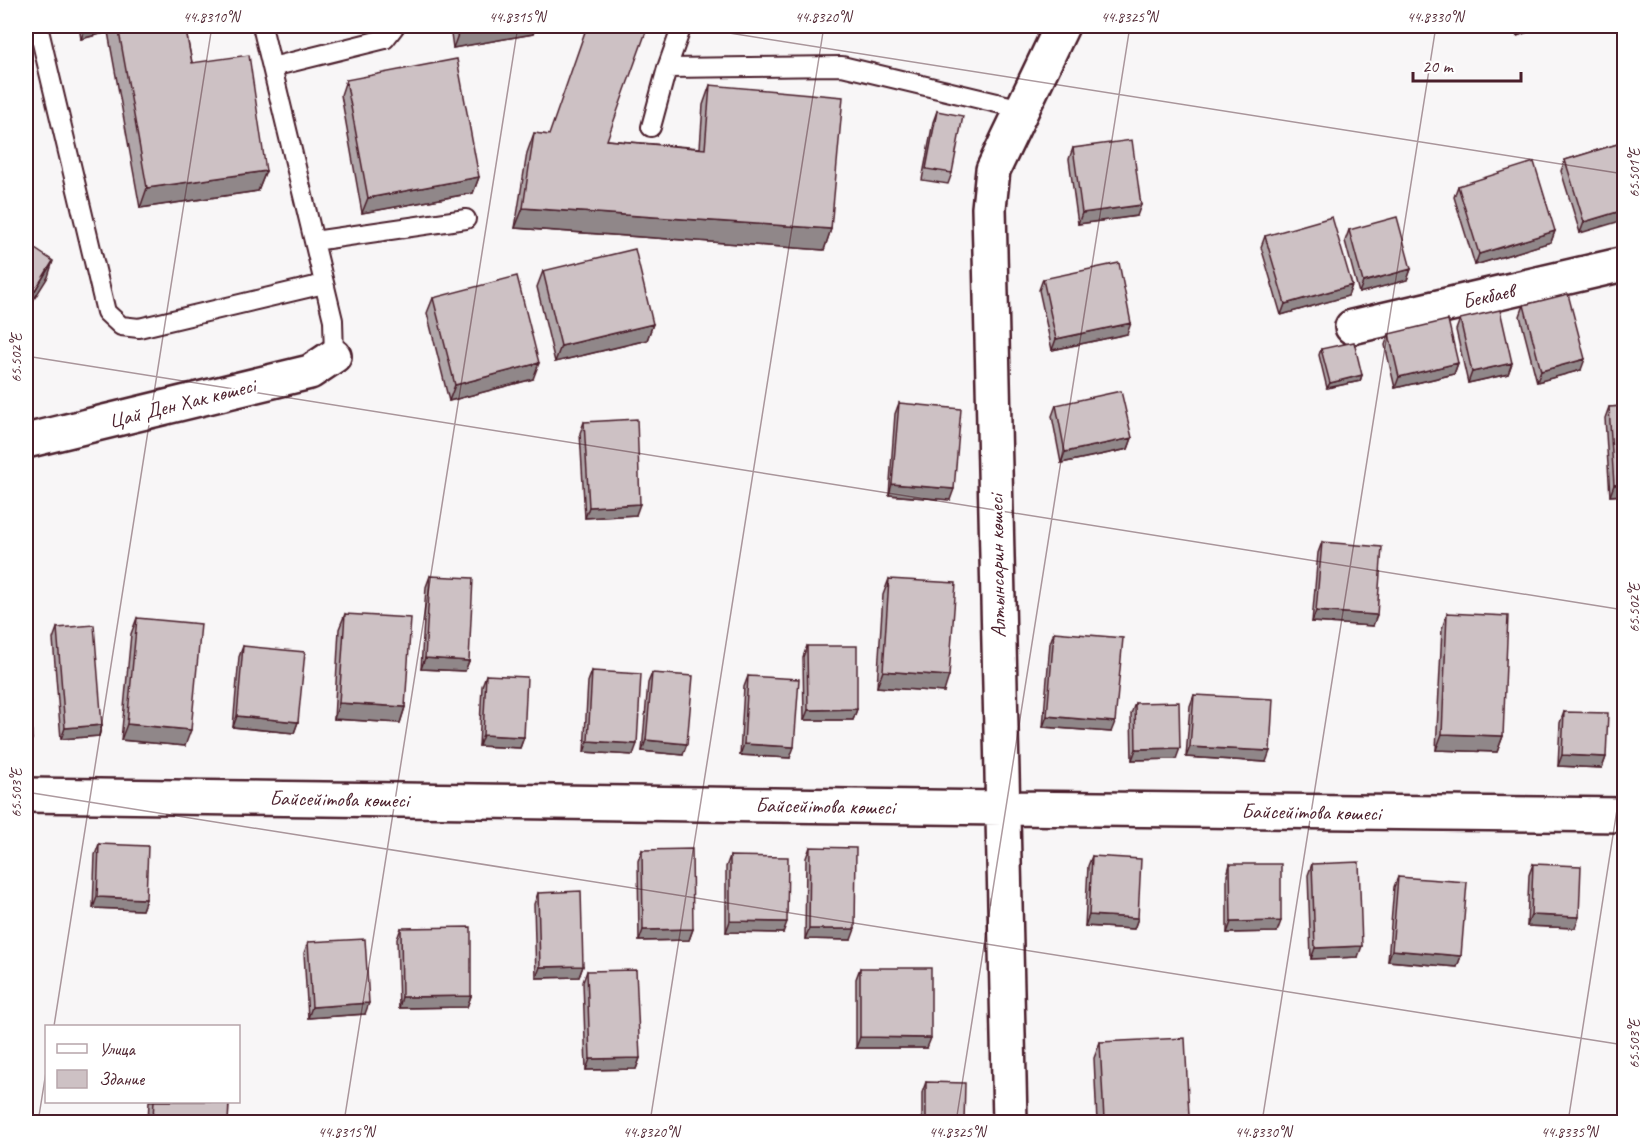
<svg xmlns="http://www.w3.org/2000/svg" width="1650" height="1148" viewBox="0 0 1650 1148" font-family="Caveat,sans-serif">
  <rect width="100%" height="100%" fill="#f8f6f7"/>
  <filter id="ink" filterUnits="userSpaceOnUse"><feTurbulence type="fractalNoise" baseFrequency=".0167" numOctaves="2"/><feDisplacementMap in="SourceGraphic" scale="12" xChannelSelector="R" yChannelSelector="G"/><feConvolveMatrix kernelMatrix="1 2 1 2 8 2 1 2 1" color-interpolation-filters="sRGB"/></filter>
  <g filter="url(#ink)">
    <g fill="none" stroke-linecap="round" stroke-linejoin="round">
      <defs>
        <path id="service" d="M38 26 106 312 121 326 139 328 324 284
          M262 26 333 320 334 356
          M272 67 385 39 395 26
          M667 68 682 26
          M651 127 667 68 842 66 1022 109
          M314 241 466 219"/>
        <path id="minor" d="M1352 327 1624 264
          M26 441 310 372 334 356
          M26 795 1002 808 1624 815
          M1010 1122 989 208 993 170 1062 26"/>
      </defs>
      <use href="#service" stroke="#4a1f2b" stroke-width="22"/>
      <use href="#minor" stroke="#4a1f2b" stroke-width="38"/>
      <use href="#service" stroke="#fff" stroke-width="18"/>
      <use href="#minor" stroke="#fff" stroke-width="33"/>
    </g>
    <path fill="#b0a6a9" stroke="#4a1f2b" stroke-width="1.5" d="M79 26H185L192 63 266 171 258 191 140 208 108 32 81 39Z
      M450 26H536L533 34 453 48Z
      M1513 26H1544L1517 36Z
      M346 80 479 177 473 193 362 213 341 95Z
      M710 85 831 229 824 250 515 228 527 153 534 133 549 135 700 148 703 105Z
      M937 111 952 173 948 184 922 180 933 122Z
      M1624 142 1580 233 1561 171 1565 160Z
      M1073 148 1137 216 1078 224 1069 159Z
      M1458 186 1555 231 1551 242 1475 265 1454 197Z
      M1349 230 1411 269 1407 280 1359 293 1345 241Z
      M1265 236 1352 285 1348 296 1281 315 1261 247Z
      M543 271 653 324 647 340 555 362 537 287Z
      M1043 279 1127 334 1052 350 1039 290Z
      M433 298 533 379 449 401 427 313Z
      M1524 305 1581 370 1537 382 1520 316Z
      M1460 319 1512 363 1508 374 1468 383 1456 330Z
      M1389 334 1458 363 1454 374 1395 388 1385 345Z
      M1321 349 1362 375 1360 381 1327 388 1319 355Z
      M899 403 950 500 889 495 895 414Z
      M1056 405 1132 438 1128 449 1061 463 1052 416Z
      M1624 406V495L1610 496 1605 418 1609 407Z
      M584 422 636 515 585 518 580 433Z
      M1322 542 1373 626 1312 622 1318 553Z
      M430 576 469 661 465 671 421 669 426 587Z
      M889 579 944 692 877 687 883 595Z
      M1447 613 1503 736 1497 752 1436 750 1442 629Z
      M345 614 405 707 400 723 334 719 339 629Z
      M137 618 185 746 121 740 131 634Z
      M57 628 102 725 99 736 61 739 53 639Z
      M1054 632 1111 732 1043 727 1050 643Z
      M243 646 298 722 294 733 233 727 239 657Z
      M807 646 857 709 853 720H804L803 657Z
      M592 671 633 755 584 752 588 682Z
      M652 673 683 755 642 751 648 683Z
      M486 675 524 737 520 748 479 746 482 686Z
      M748 676 790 758 740 755 744 687Z
      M1194 695 1266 762 1186 757 1190 706Z
      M1135 703 1176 759 1132 760 1131 714Z
      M1564 712 1606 757 1602 768 1558 766 1560 723Z
      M99 844 146 899 142 910 93 908 95 855Z
      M810 847 851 940 805 939 806 858Z
      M642 850 693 929 689 940 639 941 638 861Z
      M730 856 783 933 726 932V867Z
      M1092 856 1138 918 1134 929 1085 926 1088 866Z
      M1230 864 1277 932 1227 933V875Z
      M1312 864 1358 957 1311 959 1308 875Z
      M1533 864 1575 928 1527 926 1529 875Z
      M1624 872V918H1623Z
      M1398 877 1461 956 1457 967 1388 961 1394 887Z
      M538 893 583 966 579 977 536 978 534 904Z
      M401 928 471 996 467 1007 399 1008 397 939Z
      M308 942 365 1014 308 1018 304 953Z
      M860 968 927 1048H856V979Z
      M587 971 640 1058 636 1069 586 1070 583 982Z
      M1100 1042 1189 1116 1187 1122H1097L1094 1058Z
      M926 1082 964 1122H922V1093Z
      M149 1101H229L228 1122H148Z"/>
    <path fill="#908789" stroke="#4a1f2b" stroke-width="1.5" d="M86 26H111L108 32 81 39Z
      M496 26H536L533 34 453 48 459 32Z
      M1521 26H1544L1517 36Z
      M266 171 258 191 140 208 147 188Z
      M479 177 473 193 362 213 368 198Z
      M1141 205 1137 216 1078 224 1082 213Z
      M523 208 831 229 824 250 515 228Z
      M1624 210V220L1580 233 1584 222Z
      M1555 231 1551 242 1475 265 1479 254Z
      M53 261 48 277 26 312V305Z
      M1411 269 1407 280 1359 293 1363 282Z
      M1352 285 1348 296 1281 315 1285 304Z
      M1131 323 1127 334 1052 350 1056 339Z
      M653 324 647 340 555 362 561 346Z
      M1585 359 1581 370 1537 382 1541 371Z
      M539 363 533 379 449 401 455 385Z
      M1458 363 1454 374 1395 388 1399 377Z
      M1512 363 1508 374 1468 383 1472 372Z
      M1362 375 1360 381 1327 388 1330 383Z
      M1132 438 1128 449 1061 463 1065 452Z
      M892 484 954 489 950 500 889 495Z
      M1624 484V495L1610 496 1614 485Z
      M640 504 636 515 585 518 589 507Z
      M1316 611 1377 615 1373 626 1312 622Z
      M425 658 469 661 465 671 421 669Z
      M883 671 949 676 944 692 877 687Z
      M339 703 405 707 400 723 334 719Z
      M857 709 853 720H804L808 710Z
      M237 716 298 722 294 733 233 727Z
      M1047 716 1115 722 1111 732 1043 727Z
      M127 724 191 730 185 746 121 740Z
      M102 725 99 736 61 739 65 728Z
      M1442 734 1503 736 1497 752 1436 750Z
      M483 735 524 737 520 748 479 746Z
      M32 739 28 750H26V740Z
      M646 740 687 744 683 755 642 751Z
      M588 741 637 744 633 755 584 752Z
      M744 744 794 747 790 758 740 755Z
      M1190 747 1270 751 1266 762 1186 757Z
      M1180 748 1176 759 1132 760 1136 749Z
      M1562 755 1606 757 1602 768 1558 766Z
      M97 897 146 899 142 910 93 908Z
      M1089 915 1138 918 1134 929 1085 926Z
      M1531 915 1579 917 1575 928 1527 926Z
      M730 921 787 922 783 933 726 932Z
      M1281 921 1277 932 1227 933 1231 922Z
      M693 929 689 940 639 941 643 930Z
      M809 929H855L851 940 805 939Z
      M1362 946 1358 957 1311 959 1315 948Z
      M1392 950 1461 956 1457 967 1388 961Z
      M583 966 579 977 536 978 540 967Z
      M471 996 467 1007 399 1008 402 997Z
      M369 1003 365 1014 308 1018 312 1007Z
      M860 1037 931 1038 927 1048H856Z
      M640 1058 636 1069 586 1070 590 1059Z
      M1189 1116 1187 1122H1103L1104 1120Z
      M153 1117 228 1122H151Z"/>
    <path fill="#cdc1c4" stroke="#4a1f2b" stroke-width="1.5" d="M118 26H185L192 63 249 55 266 171 147 188Z
      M458 26H496L459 32Z
      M587 26H648L607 140 705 149 710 85 843 97 831 229 523 208 534 133 549 135Z
      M457 59 479 177 368 198 346 80Z
      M937 111 963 116 952 173 926 169Z
      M1132 140 1141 205 1082 213 1073 148Z
      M1624 142V210L1584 222 1565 160Z
      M1534 162 1555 231 1479 254 1458 186Z
      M1332 217 1352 285 1285 304 1265 236Z
      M1397 217 1411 269 1363 282 1349 230Z
      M26 243 53 261 26 305Z
      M635 249 653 324 561 346 543 271Z
      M1119 263 1131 323 1056 339 1043 279Z
      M517 276 539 363 455 385 433 298Z
      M1568 294 1585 359 1541 371 1524 305Z
      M1500 310 1512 363 1472 372 1460 319Z
      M1448 320 1458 363 1399 377 1389 334Z
      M1354 342 1362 375 1330 383 1321 349Z
      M1121 391 1132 438 1065 452 1056 405Z
      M899 403 961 409 954 489 892 484Z
      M1624 406V484L1614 485 1609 407Z
      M637 419 640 504 589 507 584 422Z
      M1322 542 1382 547 1377 615 1316 611Z
      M430 576 473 578 469 661 425 658Z
      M889 579 956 583 949 676 883 671Z
      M1447 613 1508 616 1503 736 1442 734Z
      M345 614 411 618 405 707 339 703Z
      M137 618 201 624 191 730 127 724Z
      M94 625 102 725 65 728 57 628Z
      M1054 632 1123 638 1115 722 1047 716Z
      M243 646 305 652 298 722 237 716Z
      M807 646H857V709L808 710Z
      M26 671H29L32 739 26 740Z
      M592 671 641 674 637 744 588 741Z
      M652 673 693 676 687 744 646 740Z
      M486 675 527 677 524 737 483 735Z
      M748 676 799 679 794 747 744 744Z
      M1194 695 1273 699 1270 751 1190 747Z
      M1179 702 1180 748 1136 749 1135 703Z
      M1564 712 1608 713 1606 757 1562 755Z
      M99 844 148 846 146 899 97 897Z
      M810 847 856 848 855 929H809Z
      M692 849 693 929 643 930 642 850Z
      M730 856 788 857 787 922 730 921Z
      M1092 856 1141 859 1138 918 1089 915Z
      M1359 862 1362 946 1315 948 1312 864Z
      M1230 864H1281V921L1231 922Z
      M1533 864 1581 866 1579 917 1531 915Z
      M1398 877 1467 882 1461 956 1392 950Z
      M581 891 583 966 540 967 538 893Z
      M471 927V996L402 997 401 928Z
      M365 939 369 1003 312 1007 308 942Z
      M860 968H931V1038L860 1037Z
      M636 970 640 1058 590 1059 587 971Z
      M1185 1038 1189 1116 1104 1120 1100 1042Z
      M926 1082 965 1083 964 1122H926Z
      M154 1101H229L228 1122 153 1117Z"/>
  </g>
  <path fill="none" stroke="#4a1f2b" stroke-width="1.5" stroke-opacity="0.45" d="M685 26 1624 174M26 356 1624 610M26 792 1624 1045M54 1026 212 26M38 1122 46 1072M344 1122 518 26M650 1122 824 26M956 1122 1130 26M1262 1122 1436 26M1568 1122 1624 765"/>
  <g text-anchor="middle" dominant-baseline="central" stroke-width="5" stroke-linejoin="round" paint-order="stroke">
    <g font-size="21" fill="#4a1f2b" stroke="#fff">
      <text transform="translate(1488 296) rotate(-13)">Бекбаев</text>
      <text transform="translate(182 403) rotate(-14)">Цай Ден Хак көшесі</text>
      <text transform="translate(997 566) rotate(-91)">Алтынсарин көшесі</text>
      <text transform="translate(339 799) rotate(1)">Байсейітова көшесі</text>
      <text transform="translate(825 806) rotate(1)">Байсейітова көшесі</text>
      <text transform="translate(1311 812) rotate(1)">Байсейітова көшесі</text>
    </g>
  </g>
  <rect width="1650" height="1148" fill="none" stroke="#fff" stroke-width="66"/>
  <rect x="45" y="1025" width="195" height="78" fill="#ffffff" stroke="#b7a5aa" stroke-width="1.5"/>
  <rect x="57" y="1044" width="30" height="9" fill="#ffffff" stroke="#b7a5aa" stroke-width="1.5"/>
  <text x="99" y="1055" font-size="18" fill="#4a1f2b">Улица</text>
  <rect x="57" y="1070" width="30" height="18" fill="#cdc1c4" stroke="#b7a5aa" stroke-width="1.5"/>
  <text x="99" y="1085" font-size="18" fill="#4a1f2b">Здание</text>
  <path d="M1413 72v9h108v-9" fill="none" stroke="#4a1f2b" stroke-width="3"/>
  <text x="1422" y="72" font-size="18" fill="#4a1f2b" stroke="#ffffff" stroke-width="4.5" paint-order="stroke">20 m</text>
  <rect x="33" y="33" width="1584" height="1082" fill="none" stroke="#4a1f2b" stroke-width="2"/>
  <g font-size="15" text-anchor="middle" fill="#4a1f2b">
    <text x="211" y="22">44.8310°N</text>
    <text x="517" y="22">44.8315°N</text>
    <text x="823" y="22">44.8320°N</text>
    <text x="1129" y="22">44.8325°N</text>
    <text x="1435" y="22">44.8330°N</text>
    <text transform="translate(1634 173) rotate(-90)" y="5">65.501°E</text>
    <text transform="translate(16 358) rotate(-90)" y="5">65.502°E</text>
    <text transform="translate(1634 608) rotate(-90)" y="5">65.502°E</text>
    <text transform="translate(16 793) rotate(-90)" y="5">65.503°E</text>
    <text transform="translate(1634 1044) rotate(-90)" y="5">65.503°E</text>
    <text x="346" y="1137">44.8315°N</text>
    <text x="651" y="1137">44.8320°N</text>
    <text x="957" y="1137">44.8325°N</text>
    <text x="1263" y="1137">44.8330°N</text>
    <text x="1569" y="1137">44.8335°N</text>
  </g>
</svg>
